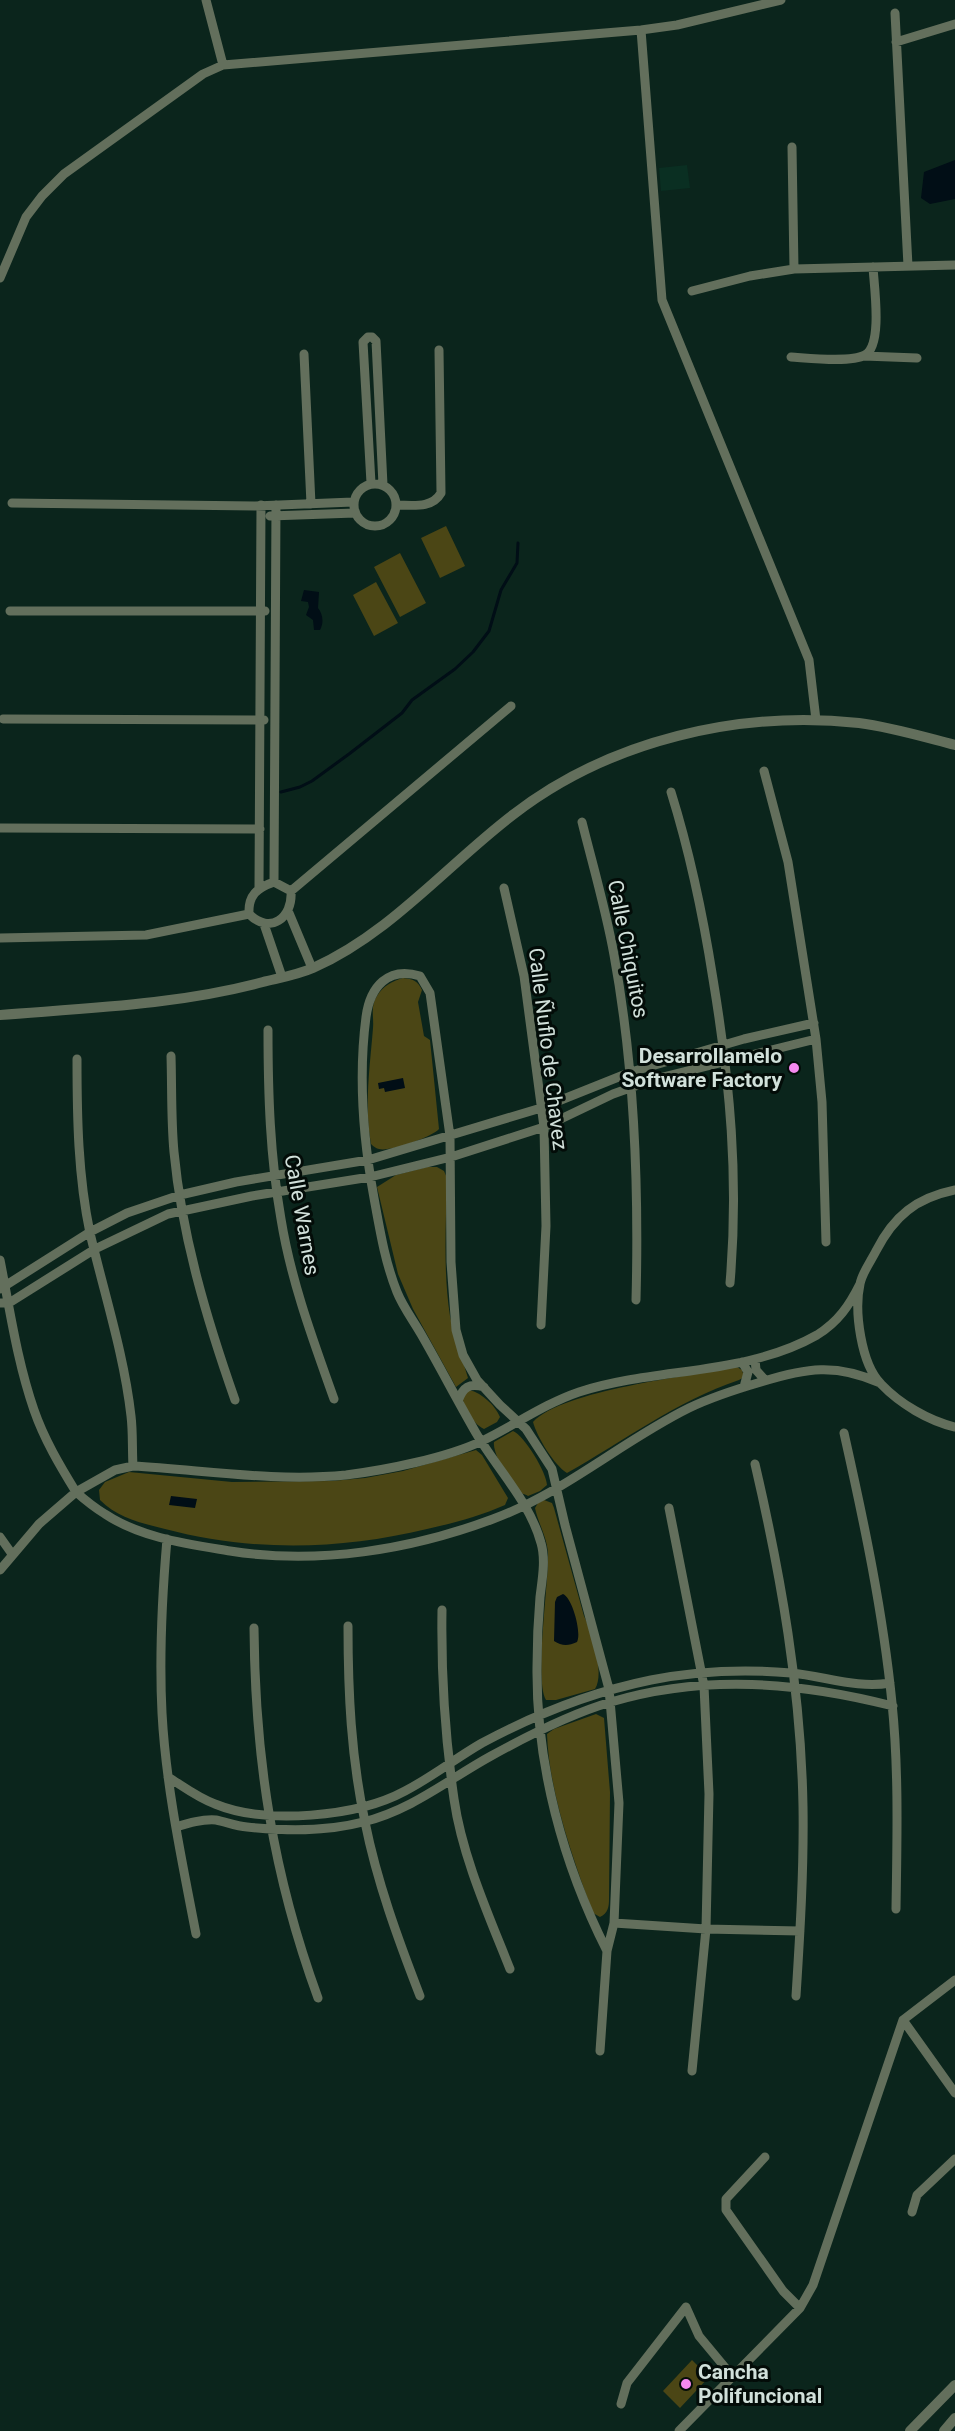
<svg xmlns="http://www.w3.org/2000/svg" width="955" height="2431" viewBox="0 0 955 2431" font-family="Roboto,sans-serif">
  <rect width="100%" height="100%" fill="#0b251c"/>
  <path fill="#0a2f22" d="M687 165 690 188 661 191 659 168Z"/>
  <path fill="#4b4615" d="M446 526 465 566 440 578 421 538Z
    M400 553 426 603 400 617 374 567Z
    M376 582 398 623 374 636 353 595Z
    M403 978C413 979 418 981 422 990L418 1002 424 1036 430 1040 439 1129C432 1137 390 1152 379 1149 377 1149 373 1146 371 1144 364 1106 370 1066 373 1028 374 1016 370 1007 377 996 383 986 392 981 403 978Z
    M427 1167H437L444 1171 447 1178C446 1224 443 1271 450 1316 454 1338 462 1357 468 1378L456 1387 413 1309 398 1274 377 1187 396 1175Z
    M737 1367 742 1370 744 1377 739 1380C676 1401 624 1441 567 1473 554 1465 537 1437 533 1422 563 1390 690 1376 737 1367Z
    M467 1390C479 1390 496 1406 500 1417L497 1422 484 1429C472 1423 463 1407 462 1394Z
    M513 1431C524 1435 547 1473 547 1485L540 1491 528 1496C525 1494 521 1494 519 1491 510 1484 492 1453 494 1442Z
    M476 1450 482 1455 508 1498 505 1505C480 1516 454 1523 427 1529 340 1550 252 1552 165 1529 141 1523 118 1518 100 1500L99 1490 105 1482 129 1472 232 1482 332 1481 365 1478 403 1471Z
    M544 1500 552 1503 554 1508 584 1616C592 1633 605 1673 595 1689L556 1700H546C534 1680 549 1583 548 1553 547 1537 538 1523 535 1508L538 1503Z
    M596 1714 604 1718 610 1792 609 1899C609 1907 608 1913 600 1917L593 1913C573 1859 549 1792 547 1734L554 1729Z
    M692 2360 709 2377 680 2408 663 2391Z"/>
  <path fill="#010e16" d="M955 160V199L930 204 921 198 924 172Z
    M304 590 319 592 318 608C323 614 324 623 320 630H314L313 620 306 615 309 607 308 602 301 601Z
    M403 1078 405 1088 385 1092 384 1088 379 1089 378 1083Z
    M171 1496 197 1499 195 1508 169 1505Z
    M563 1594C572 1597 582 1633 577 1642 568 1646 562 1646 554 1641L555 1602 557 1597Z"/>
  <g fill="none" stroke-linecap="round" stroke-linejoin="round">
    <path stroke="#010e16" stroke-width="3" d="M281 792 300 787 312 781 349 754 402 713 412 700 455 669 473 652 489 631 501 590 517 563 518 543"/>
    <path stroke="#636f5c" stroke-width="9" d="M206 0 223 65
      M895 13 908 266
      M641 30 662 300 809 660 816 720
      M896 42 955 24
      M792 147 794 269
      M0 278 26 217 42 196 64 174 203 74 223 65 641 30 677 25 781 0
      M692 291 750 276 794 269 955 265
      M304 354 311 504
      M864 356 917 358
      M791 357C808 358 851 363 865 355 883 345 874 286 873 267
      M371 483 363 342 368 337H372L376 341 383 485
      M354 505a21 21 0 1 1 42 0a21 21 0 1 1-42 0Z
      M12 503 255 506 353 502
      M396 505C412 505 432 509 441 493L439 350
      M270 516 355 513
      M10 611H265
      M3 719 264 720
      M764 771 788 862 816 1039 822 1102 826 1242
      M671 792C690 853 703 915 713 979 730 1082 739 1179 730 1283
      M582 822C593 866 606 910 614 955 635 1069 639 1184 636 1300
      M1 828 260 829
      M274 882 276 505
      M274 882 291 891C293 918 270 935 249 914 248 895 257 888 274 882Z
      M259 887 261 505
      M504 888 524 976 544 1127 546 1226 541 1325
      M291 891 511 706
      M289 913 312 968
      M264 924 282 977
      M0 938 146 935 249 914
      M268 1030C268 1094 270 1156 281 1219 291 1281 313 1340 334 1399
      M171 1056C172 1088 171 1120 174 1152 182 1237 207 1320 235 1400
      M77 1059C77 1117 78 1176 90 1233 104 1293 124 1354 131 1416 133 1432 132 1449 133 1466
      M955 1190C916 1198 894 1216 876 1251 871 1261 862 1273 860 1284 854 1311 861 1364 881 1384 900 1404 929 1421 955 1427
      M0 1260C10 1310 17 1361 34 1410 44 1439 60 1466 76 1492L39 1524 0 1570
      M860 1284C849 1306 838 1322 817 1335 745 1376 656 1367 579 1392 544 1404 515 1425 482 1441 446 1458 386 1470 346 1475 275 1482 204 1470 133 1466L115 1470 76 1492C85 1500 95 1508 105 1514 141 1538 188 1544 230 1551 318 1565 410 1550 493 1519 564 1493 622 1441 689 1408 712 1397 737 1389 761 1382 806 1368 836 1363 880 1383
      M0 1289 90 1232 127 1213 180 1195 236 1182 368 1160 541 1108 631 1072 744 1039 814 1023
      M0 1303H9L95 1249 168 1214 252 1196 370 1177 451 1157 544 1127 613 1094 655 1079 816 1039
      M755 1359 756 1370 765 1380
      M742 1362 748 1372 744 1387
      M458 1401C463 1387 469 1383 484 1387
      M844 1433C864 1522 883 1612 892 1703 899 1771 897 1841 896 1909
      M755 1464C781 1576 801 1690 803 1806 804 1869 800 1933 796 1996
      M669 1508 704 1686 709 1794 706 1929 692 2071
      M0 1537 12 1554
      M167 1539C162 1597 159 1654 162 1713 166 1787 182 1861 196 1934
      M442 1610C441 1673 445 1736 454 1799 462 1856 489 1916 510 1969
      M348 1626C348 1692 351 1757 365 1822 377 1882 398 1939 420 1996
      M254 1628C255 1759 273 1875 318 1998
      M168 1777C184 1787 198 1798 215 1804 266 1825 357 1817 405 1791 432 1777 456 1758 482 1743 536 1714 592 1692 651 1680 697 1671 745 1669 791 1673 824 1676 858 1689 890 1683
      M176 1827C189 1823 202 1819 216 1820 226 1822 236 1826 247 1827 286 1831 325 1832 363 1822 412 1810 449 1779 491 1756 529 1735 570 1714 611 1702 705 1674 799 1682 893 1706
      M614 1923 706 1929 800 1931
      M903 2020 955 2093
      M600 2051 607 1951 614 1923 619 1803 609 1689 565 1525 552 1469 526 1429 500 1405 477 1380 463 1355 456 1330 451 1262 450 1136 430 993 420 976C388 966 370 987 366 1017 358 1078 363 1138 374 1198 380 1231 385 1262 397 1292 403 1307 413 1320 421 1334 440 1367 457 1400 476 1433 497 1469 530 1502 541 1543 546 1560 542 1580 540 1597 538 1620 537 1643 537 1667 536 1765 563 1864 607 1951
      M765 2157 726 2199V2210L783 2291 800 2308
      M912 2212 917 2195 955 2159
      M621 2404 627 2383 686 2307 699 2336 733 2377
      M679 2431 800 2308 813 2285 903 2020 955 1980"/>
    <path stroke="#636f5c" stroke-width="10" d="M0 1015C88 1008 177 1005 263 982 279 978 297 975 313 968 390 934 448 864 514 814 610 740 740 710 859 723 891 727 924 737 955 745
      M910 2431 955 2385
      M944 2431 955 2418"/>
  </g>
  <g fill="#f589ef" stroke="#030c08" stroke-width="2">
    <circle cx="794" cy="1068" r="6"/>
    <circle cx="686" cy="2384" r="6"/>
  </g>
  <g text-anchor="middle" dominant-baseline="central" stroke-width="6" stroke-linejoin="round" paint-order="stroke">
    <g font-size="21" fill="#d1e0da" stroke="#030c08">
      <text transform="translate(628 949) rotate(79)">Calle Chiquitos</text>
      <text transform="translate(548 1049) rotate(83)">Calle Ñuflo de Chavez</text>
      <text transform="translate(302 1215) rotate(80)">Calle Warnes</text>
    </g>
    <g font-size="21" font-weight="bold" fill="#d1e0da" stroke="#030c08" text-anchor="end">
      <text x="782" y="1056">Desarrollamelo<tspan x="782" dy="24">Software Factory</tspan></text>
      <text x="698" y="2372" text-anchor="start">Cancha<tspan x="698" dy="24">Polifuncional</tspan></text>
    </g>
  </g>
</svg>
